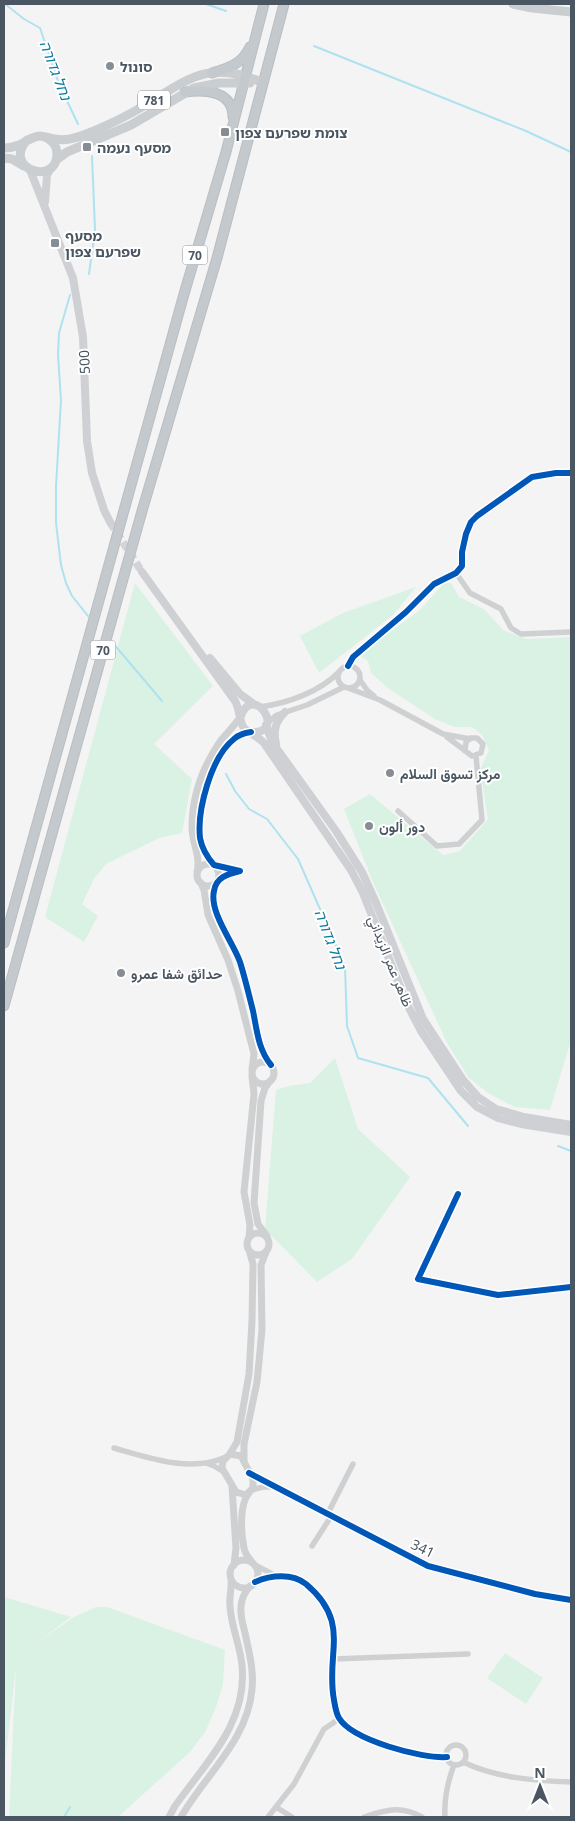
<svg xmlns="http://www.w3.org/2000/svg" width="575" height="1821" viewBox="0 0 575 1821" font-family="'Noto Sans',Vazirmatn,'Noto Sans Hebrew',sans-serif">
  <rect width="100%" height="100%" fill="#f4f4f4"/>
  <path fill="#d9f2e3" d="M135 583 213 686 154 744 192 779 182 833 159 838 106 864 94 879 82 904 98 916 84 942 45 917Z
    M444 583H451L459 597 484 609 503 630 527 639 571 637V1040L550 1110 515 1107 488 1093 469 1078 447 1043 372 880 344 809 370 794 443 855 460 851 488 819 480 770 489 750 482 735 472 727H455L435 719 389 689 371 673 368 661 358 655 419 611Z
    M416 587 393 615 319 673 300 636 343 613Z
    M335 1058 358 1129 410 1177 352 1259 317 1282 265 1229 276 1090 289 1086 310 1083Z
    M4 1597 71 1617 35 1644 74 1617 96 1607H107L225 1650 223 1684 215 1710 205 1732 190 1752 118 1817H9L16 1667 4 1771Z
    M505 1653 543 1678 526 1704 487 1678Z"/>
  <g fill="none" stroke-linecap="round" stroke-linejoin="round">
    <path stroke="#aee2f0" stroke-width="2" d="M5 4 24 19 40 28 59 84 78 124
      M206 4 226 11
      M314 46 526 131 571 152
      M89 274 95 230 92 156
      M70 295 59 333 58 355 61 400 56 486V523L61 565 66 583 72 596 88 616
      M112 642 162 701
      M226 774 235 791 249 809 267 819 298 859 345 966 347 1026 358 1058 428 1078 468 1126
      M558 1146 571 1151
      M64 1817 70 1807"/>
    <path stroke="#d2d4d7" stroke-width="8" stroke-dasharray="8 4" stroke-linecap="butt" d="M110 522 142 572"/>
    <defs>
      <path id="trunk" d="M212 73C229 68 242 64 250 47
        M185 92C205 89 233 91 233 117
        M4 943 184 294 226 152 264 4
        M4 1006 142 511 217 258 284 4"/>
    </defs>
    <use href="#trunk" stroke="#b9bec3" stroke-width="11"/>
    <path stroke="#ced0d2" stroke-width="5.5" d="M456 573 470 593 501 609 511 628 521 634 571 632
      M338 677a11 11 0 1 1 22 0a11 11 0 1 1-22 0Z
      M348 666 353 657 406 612 434 584 456 573 462 566V552L466 534 471 522 477 516 532 477 556 473H571
      M360 680 367 690 374 696
      M348 688 380 700 443 734 470 739
      M260 707C288 703 320 692 340 671
      M268 722 277 715 307 705 344 687
      M447 737 472 756 481 753 483 744 477 738H470L466 742 465 751
      M398 811 437 846 459 844 482 820 476 756
      M214 865 240 871 225 875 217 882
      M458 1194 418 1279 498 1295 571 1287
      M114 1448C149 1458 191 1473 226 1457
      M206 1463 214 1466 224 1472
      M250 1474 428 1566 535 1594 571 1600
      M252 1490 263 1487H273
      M328 1513 353 1464
      M312 1546 332 1515
      M255 1565 276 1576
      M255 1582C271 1575 292 1573 306 1584 352 1623 325 1653 334 1700 335 1706 336 1713 339 1718 352 1740 422 1759 447 1757
      M333 1659 468 1654
      M446 1755a10 10 0 1 1 20 0a10 10 0 1 1-20 0Z
      M463 1762C496 1778 536 1781 571 1782
      M276 1807 292 1817
      M268 1817 294 1784 324 1729 339 1719
      M364 1817C386 1810 401 1805 422 1817
      M445 1817C444 1800 448 1781 454 1765"/>
    <path stroke="#ced0d2" stroke-width="7" d="M197 875a11 11 0 1 1 22 0a11 11 0 1 1-22 0Z
      M214 865C207 857 202 849 200 838 197 810 211 757 234 739 239 734 245 733 251 732
      M197 872C201 857 192 843 192 827 192 795 203 766 221 740 228 732 235 725 241 716
      M217 882C210 895 214 908 221 921 231 942 241 963 247 985 254 1011 254 1044 271 1065
      M201 883 204 890 208 915 228 960 238 991 254 1054 252 1070
      M252 1073a11 11 0 1 1 22 0a11 11 0 1 1-22 0Z
      M247 1244a11 11 0 1 1 22 0a11 11 0 1 1-22 0Z
      M267 1236 258 1224 254 1203 261 1101 265 1088 270 1081
      M249 1238 250 1225 244 1192 254 1094 252 1076
      M230 1454 241 1456 253 1479V1488L246 1495 236 1492 222 1468 223 1461Z
      M229 1455 237 1442 249 1374 252 1321 253 1264 249 1250
      M244 1461V1444L257 1382 262 1330 261 1265 266 1252
      M232 1487 236 1548 234 1565
      M249 1493C239 1504 241 1534 244 1548 245 1554 249 1558 252 1562
      M230 1574a14 14 0 1 1 28 0a14 14 0 1 1-28 0Z
      M169 1817 175 1806C206 1762 248 1723 242 1665 240 1645 231 1626 230 1606 229 1597 232 1588 231 1579
      M181 1817C205 1775 248 1740 252 1689 254 1670 249 1652 245 1633 243 1625 240 1615 241 1607 241 1599 245 1592 250 1586"/>
    <path stroke="#ced0d4" stroke-width="8" d="M30 170 73 278 83 337 87 441 92 473 104 510 110 522
      M45 202 47 175 51 168
      M142 572 235 701C240 709 239 722 244 728 250 734 258 736 264 743L351 870 363 893 407 1004 421 1031 461 1091 477 1107 498 1118 521 1124 571 1132
      M210 658 240 694 255 705
      M241 716C253 682 288 734 251 732
      M266 725 272 742 336 831 362 872 376 903 423 1019 463 1080 478 1097 496 1109 524 1117 571 1125
      M276 744C273 731 275 722 285 712"/>
    <path stroke="#caced1" stroke-width="9" d="M513 4 532 8 571 12
      M46 137C64 143 77 138 94 131 110 124 127 116 142 107 187 80 209 58 263 83
      M4 148C9 148 14 147 19 145 30 140 39 130 51 141 55 144 57 150 57 155 55 187 2 168 27 140
      M4 158 12 159 24 166
      M56 160 67 152 131 125 194 88 219 83H250"/>
    <use href="#trunk" stroke="#c4c9cd" stroke-width="9"/>
    <defs>
      <path id="cycleway" d="M348 666 353 657 406 612 434 584 456 573 462 566V552L466 534 471 522 477 516 532 477 556 473H571
        M251 732C245 733 239 734 234 739 211 757 197 810 200 838 202 849 207 857 214 865L240 871C228 874 216 877 214 891 209 912 233 942 240 962 245 978 249 995 253 1011 257 1030 258 1049 271 1065
        M458 1194 418 1279 498 1295 571 1287
        M249 1473 428 1566 535 1594 571 1600
        M255 1582C271 1575 292 1573 306 1584 352 1623 325 1653 334 1700 335 1706 336 1713 339 1718 352 1740 422 1759 447 1757"/>
    </defs>
    <use href="#cycleway" stroke="#fff" stroke-width="9"/>
    <use href="#cycleway" stroke="#0057b8" stroke-width="6"/>
  </g>
  <g fill="#868d94" stroke="#fff" stroke-width="2">
    <circle cx="110" cy="66" r="5"/>
    <rect x="220" y="127" width="10" height="10" rx="2.5"/>
    <rect x="82" y="142" width="10" height="10" rx="2.5"/>
    <rect x="50" y="238" width="10" height="10" rx="2.5"/>
    <circle cx="390" cy="773" r="5"/>
    <circle cx="369" cy="826" r="5"/>
    <circle cx="121" cy="973" r="5"/>
  </g>
  <g text-anchor="middle" dominant-baseline="central" stroke-width="4" stroke-linejoin="round" paint-order="stroke">
    <g fill="#fff" stroke="#808990" stroke-width="1">
      <rect x="138" y="90.5" width="32" height="19" rx="4"/>
      <rect x="182.5" y="245.5" width="25" height="19" rx="4"/>
      <rect x="90.5" y="640.5" width="25" height="19" rx="4"/>
    </g>
    <g font-size="12" font-weight="bold" fill="#4a5661">
      <text x="154" y="100">781</text>
      <text x="195" y="255">70</text>
      <text x="103" y="650">70</text>
    </g>
    <g font-size="14" font-weight="bold" fill="#4a5661" stroke="#fff" text-anchor="start">
      <text x="120" y="66">סונול</text>
      <text x="235" y="132">צומת שפרעם צפון</text>
      <text x="97" y="147">מסעף נעמה</text>
      <text x="65" y="235">מסעף<tspan x="65" dy="16">שפרעם צפון</tspan></text>
      <text x="400" y="773">مركز تسوق السلام</text>
      <text x="379" y="826">دور ألون</text>
      <text x="131" y="973">حدائق شفا عمرو</text>
    </g>
    <g font-size="14" fill="#4a5661" stroke="#fff">
      <text transform="translate(84 362) rotate(-93)">500</text>
      <text transform="translate(391 961) rotate(68)">ظاهر عمر الزيداني</text>
      <text transform="translate(423 1548) rotate(26)">341</text>
    </g>
    <g font-size="15" font-style="italic" fill="#0c7c9b" stroke="#fff">
      <text transform="translate(56 70) rotate(69)">נחל גדורה</text>
      <text transform="translate(331 939) rotate(69)">נחל גדורה</text>
    </g>
  </g>
  <rect width="575" height="1821" fill="none" stroke="#4a5661" stroke-width="10"/>
  <g transform="translate(540 1786)" stroke="#ffffff" stroke-width="4" paint-order="stroke">
  <path d="M0-4L9 19L0 12L-9 19Z" fill="#4a5661"/>
  <text y="-8" font-size="14" font-weight="bold" text-anchor="middle" fill="#4a5661">N</text>
  </g>
</svg>
